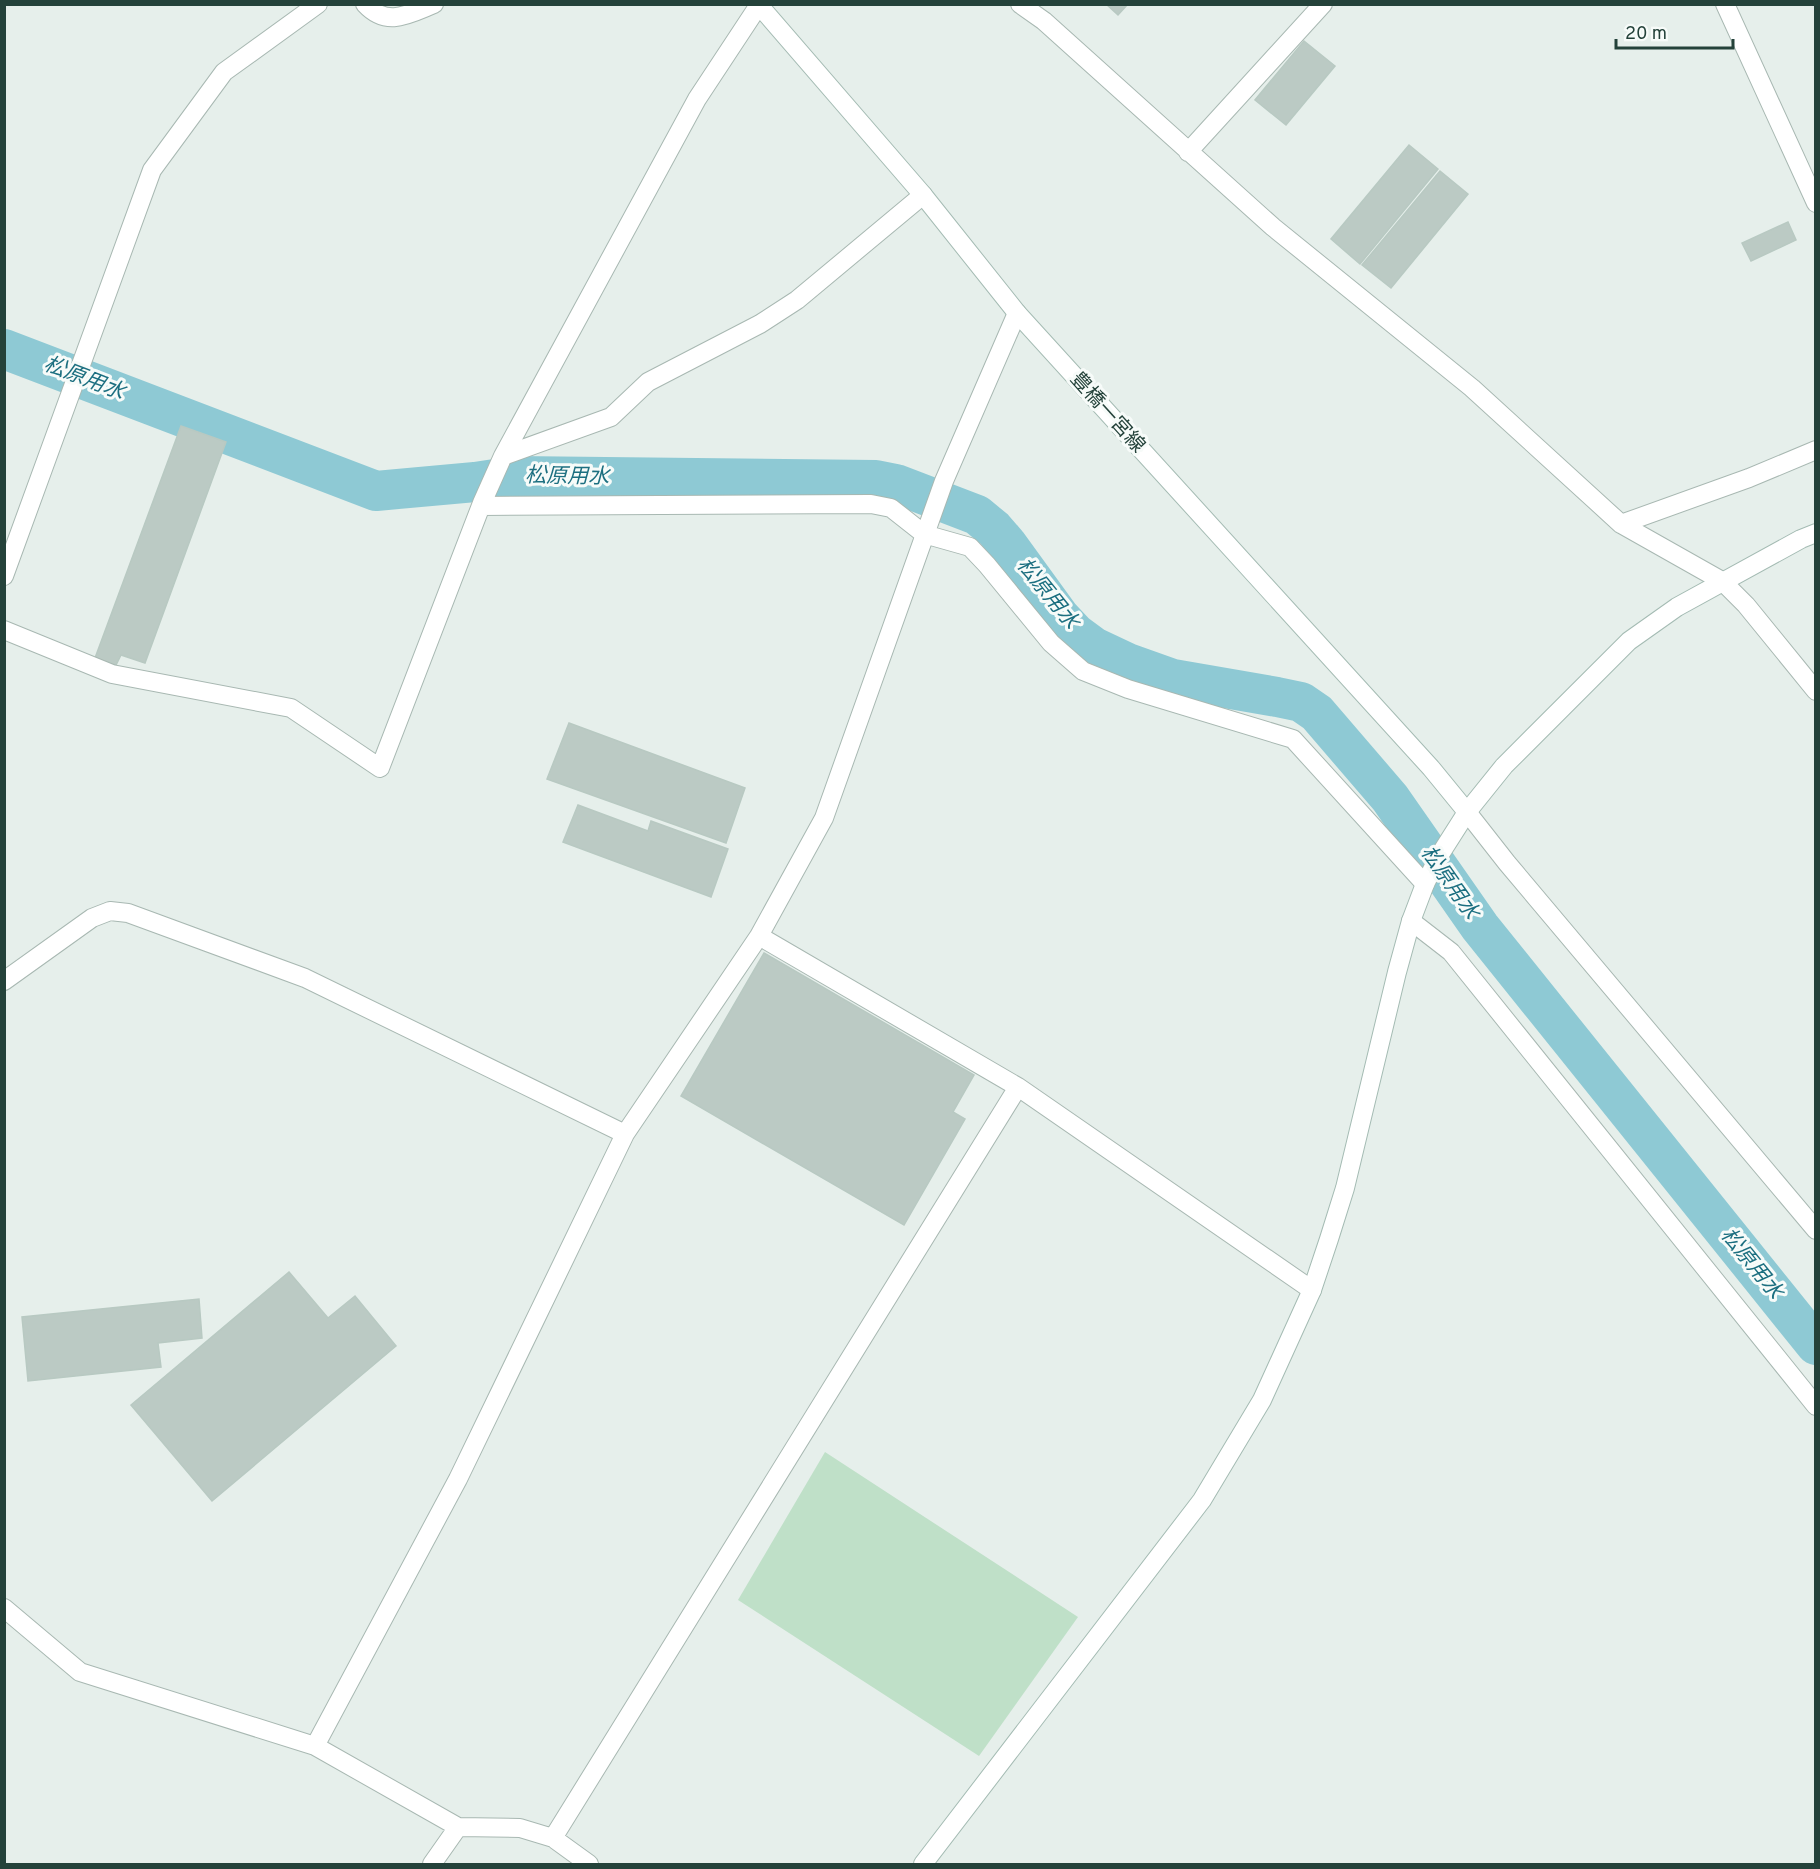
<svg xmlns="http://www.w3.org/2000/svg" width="1820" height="1869" viewBox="0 0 1820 1869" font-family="Overpass,'Noto Sans JP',sans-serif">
  <rect width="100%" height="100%" fill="#e6efeb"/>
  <path fill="#bfe0c8" d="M825 1452 1078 1617 979 1756 738 1600Z"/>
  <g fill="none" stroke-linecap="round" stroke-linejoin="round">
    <path stroke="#8ec9d4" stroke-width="40" d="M4 349 376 491 475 482 515 476 876 480 896 484 977 515 994 529 1007 544 1060 617 1075 633 1094 647 1128 663 1173 679 1277 697 1301 702 1317 713 1390 798 1480 927 1816 1345"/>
  </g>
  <path fill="#bbcac4" stroke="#b8c9c2" stroke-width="1.5" d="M1106 4H1128L1118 15Z
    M1304 41 1335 66 1286 125 1255 100Z
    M1409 145 1438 169 1360 264 1331 239Z
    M1440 171 1468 194 1391 288 1362 265Z
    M1788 222 1796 240 1751 261 1742 243Z
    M181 426 226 442 145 663 121 655 116 665 95 658Z
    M569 723 745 788 726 843 547 779Z
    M578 805 648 831 651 821 728 849 711 897 563 842Z
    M764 953 974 1075 953 1112 965 1119 904 1225 681 1096Z
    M289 1272 328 1318 355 1296 396 1346 212 1501 131 1405Z
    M199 1299 202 1338 158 1343 161 1367 28 1381 22 1317Z"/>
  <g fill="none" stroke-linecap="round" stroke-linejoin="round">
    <defs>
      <path id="minor" d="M365 4C387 28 409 14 434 4
        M1020 4 1044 21 1273 227 1472 388 1621 524 1722 581 1746 605 1816 691
        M1725 4 1816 203
        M1188 152 1323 4
        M503 456 611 417 648 382 760 324 797 300 923 195
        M481 506 871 504 891 508 924 534 970 547 987 565 1051 643 1083 671 1128 689 1293 739 1425 884
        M1621 524 1749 478 1816 450
        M4 576 152 170 224 72 318 4
        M4 630 112 674 291 708 380 768 482 503 503 456 697 99 759 5
        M1411 921 1451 952 1816 1406
        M759 936 1018 1087 1312 1290
        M4 981 92 918 110 911 128 913 305 978 625 1134
        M4 1608 80 1672 315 1746 458 1827 520 1828 553 1838 589 1864
        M315 1746 458 1479 625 1134 759 936 824 818 944 481 1017 313
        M553 1838 1018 1087
        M432 1864 458 1827"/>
      <path id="tertiary" d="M1467 812 1507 863 1816 1230"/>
      <path id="secondary" d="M758 4 923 195 1017 313 1431 768 1467 812
        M923 1864 1202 1500 1262 1400 1312 1290 1329 1239 1345 1188 1397 972 1411 921 1425 884 1439 856 1467 812 1504 766 1629 641 1677 607 1801 539 1816 533"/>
    </defs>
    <use href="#minor" stroke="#a8b8b2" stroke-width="20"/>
    <use href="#tertiary" stroke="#a8b8b2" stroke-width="20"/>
    <use href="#secondary" stroke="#a4bbb3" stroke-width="20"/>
    <use href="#minor" stroke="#fff" stroke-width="18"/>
    <use href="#tertiary" stroke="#fff" stroke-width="18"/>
    <use href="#secondary" stroke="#fff" stroke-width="18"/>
  </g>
  <g text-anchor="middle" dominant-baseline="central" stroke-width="6" stroke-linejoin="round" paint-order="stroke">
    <g font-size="20" fill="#24423a" stroke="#f7fbf9">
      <text transform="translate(1107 413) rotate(48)">豊橋一宮線</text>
    </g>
    <g font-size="21" font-style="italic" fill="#1c6f80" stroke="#f7fbf9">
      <text transform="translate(84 379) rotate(21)">松原用水</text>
      <text transform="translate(567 477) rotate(1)">松原用水</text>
      <text transform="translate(1047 594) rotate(51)">松原用水</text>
      <text transform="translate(1449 883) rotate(55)">松原用水</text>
      <text transform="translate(1751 1264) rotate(51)">松原用水</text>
    </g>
  </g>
  <rect width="1820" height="1869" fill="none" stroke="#24423a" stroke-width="12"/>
  <path d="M1616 39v9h117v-9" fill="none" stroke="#24423a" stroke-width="3"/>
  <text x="1625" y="39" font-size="18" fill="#24423a" stroke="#f7fbf9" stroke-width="4.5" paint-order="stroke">20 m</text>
</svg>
